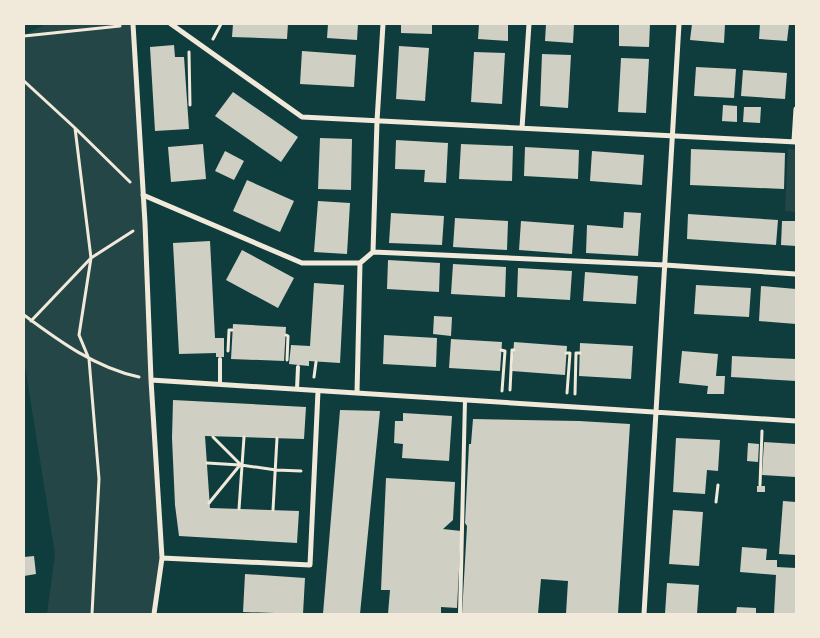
<svg xmlns="http://www.w3.org/2000/svg" width="820" height="638" viewBox="0 0 820 638" font-family="'Titillium Web',sans-serif">
  <rect width="100%" height="100%" fill="#0f3d3e"/>
  <path fill="#244646" d="M46 24H132L162 557 153 614H47L55 554 24 360V35Z
    M788 149 796 150V212L785 211Z"/>
  <path fill="#cfcfc3" d="M233 24H288L287 39 232 37Z
    M328 24H358L357 40 327 38Z
    M401 24H432V34L401 33Z
    M479 24H508V41L478 39Z
    M546 24H574L573 43 545 41Z
    M619 24H650L649 47 619 46Z
    M692 24H725L724 43 690 40Z
    M760 24H789L787 41 759 39Z
    M174 45 175 57H184L189 129 155 131 150 47Z
    M399 46 429 48 425 101 396 99Z
    M302 51 356 55 354 87 300 84Z
    M474 52 505 53 502 104 471 102Z
    M542 54 571 55 568 108 540 106Z
    M621 58 649 59 646 113 618 112Z
    M696 67 736 69 734 98 694 96Z
    M743 70 787 73 785 99 741 96Z
    M233 92 298 137 281 162 215 116Z
    M723 105 737 106V122L722 121Z
    M744 107H761L760 123 743 122Z
    M320 138 352 139 351 190 318 189Z
    M396 140 448 143 446 183 424 182 425 170 395 169Z
    M203 144 206 179 171 182 168 147Z
    M461 144 513 146 512 181 459 179Z
    M525 147 579 150 578 179 524 176Z
    M691 149 785 153 784 189 690 185Z
    M225 151 244 161 234 180 215 171Z
    M592 151 644 155 642 185 590 181Z
    M247 180 294 201 280 232 233 211Z
    M318 201 350 203 347 254 314 252Z
    M624 212 641 213 638 256 586 253 587 225 623 228Z
    M391 213 444 216 442 245 389 243Z
    M688 214 778 220 776 245 687 239Z
    M455 218 508 221 507 250 453 247Z
    M521 221 574 225 572 254 519 250Z
    M782 221H796V246L781 245Z
    M210 241 215 338H224V357H216V353L179 354 173 243Z
    M242 250 294 278 278 308 226 280Z
    M388 260 440 263 439 292 387 289Z
    M453 264 506 267 505 297 451 294Z
    M518 268 572 271 570 300 517 297Z
    M585 272 638 276 636 304 583 301Z
    M314 283 344 285 340 363 309 361V366L289 364 291 345 310 346Z
    M696 285 751 288 749 317 694 314Z
    M761 286 796 289V324L759 321Z
    M434 316 452 317 451 336 433 334Z
    M233 324 286 327 284 361 231 359Z
    M384 335 437 338 436 367 383 364Z
    M451 339 502 342 500 371 449 368Z
    M514 342 567 346 565 375 512 371Z
    M580 343 633 346 631 379 579 376Z
    M682 351 718 354 716 376H725L724 394H707L708 386 679 383Z
    M732 356 796 359V381L731 377Z
    M173 400 306 407 304 439 205 436 210 508 299 511 297 543 179 536 175 505 172 438Z
    M340 410 380 411 360 614H323Z
    M403 413 452 416 449 461 402 458 403 444 394 443 395 421H403Z
    M473 419 579 421 630 424 618 614H566L568 581 541 579 538 614H462L467 526 465 523 469 444H471Z
    M676 438 720 440 718 471 707 470 705 494 673 492Z
    M764 442 796 444V477L762 475Z
    M748 443 759 444 758 462 747 461Z
    M386 478 455 482 453 520 443 529 461 531 457 608 441 607V614H388L390 590H381Z
    M757 486H765V492H757Z
    M783 501 796 502V555L779 554Z
    M673 510 703 512 699 566 669 564Z
    M742 547 767 549 766 560H777V567L796 568V614H774L776 575 740 572Z
    M34 556 36 574 24 576V557Z
    M245 574 305 578 303 614 243 612Z
    M667 583 699 585 697 614H665Z
    M737 607 756 608V614H736Z"/>
  <g fill="none" stroke-linecap="round" stroke-linejoin="round">
    <path stroke="#f1e9da" stroke-width="3" d="M24 36 120 26
      M213 39 221 24
      M189 52 190 105
      M24 81 75 128 91 258 79 335 89 359 99 479 92 614
      M75 128 130 182
      M24 315C59 341 96 368 139 377
      M31 321 91 258 133 231
      M286 335 288 336 287 360
      M501 350 505 351 502 391
      M228 351 229 330H232
      M566 353H570L567 393
      M314 377 316 362
      M510 390 512 350H514
      M575 394 576 353H580
      M213 437 241 465 276 470 301 471
      M207 463 240 465
      M760 485 762 431
      M716 502 718 485
      M209 503 240 465
      M239 509 244 437
      M273 510 277 438"/>
    <path stroke="#f1e9da" stroke-width="4" d="M220 384V359
      M297 389 298 367
      M460 614 465 400"/>
    <path stroke="#f1e9da" stroke-width="5" d="M133 24 145 223 151 380 162 558 154 614
      M171 24 302 117 796 142
      M522 128 529 24
      M794 141 796 109
      M143 195 302 263H360
      M373 252 665 265 796 274
      M151 380 796 421
      M357 393 360 263 373 252 377 121 383 24
      M162 558 310 565 318 391
      M644 614 679 24"/>
  </g>
  <rect width="820" height="638" fill="none" stroke="#f1e9da" stroke-width="50"/>
</svg>
